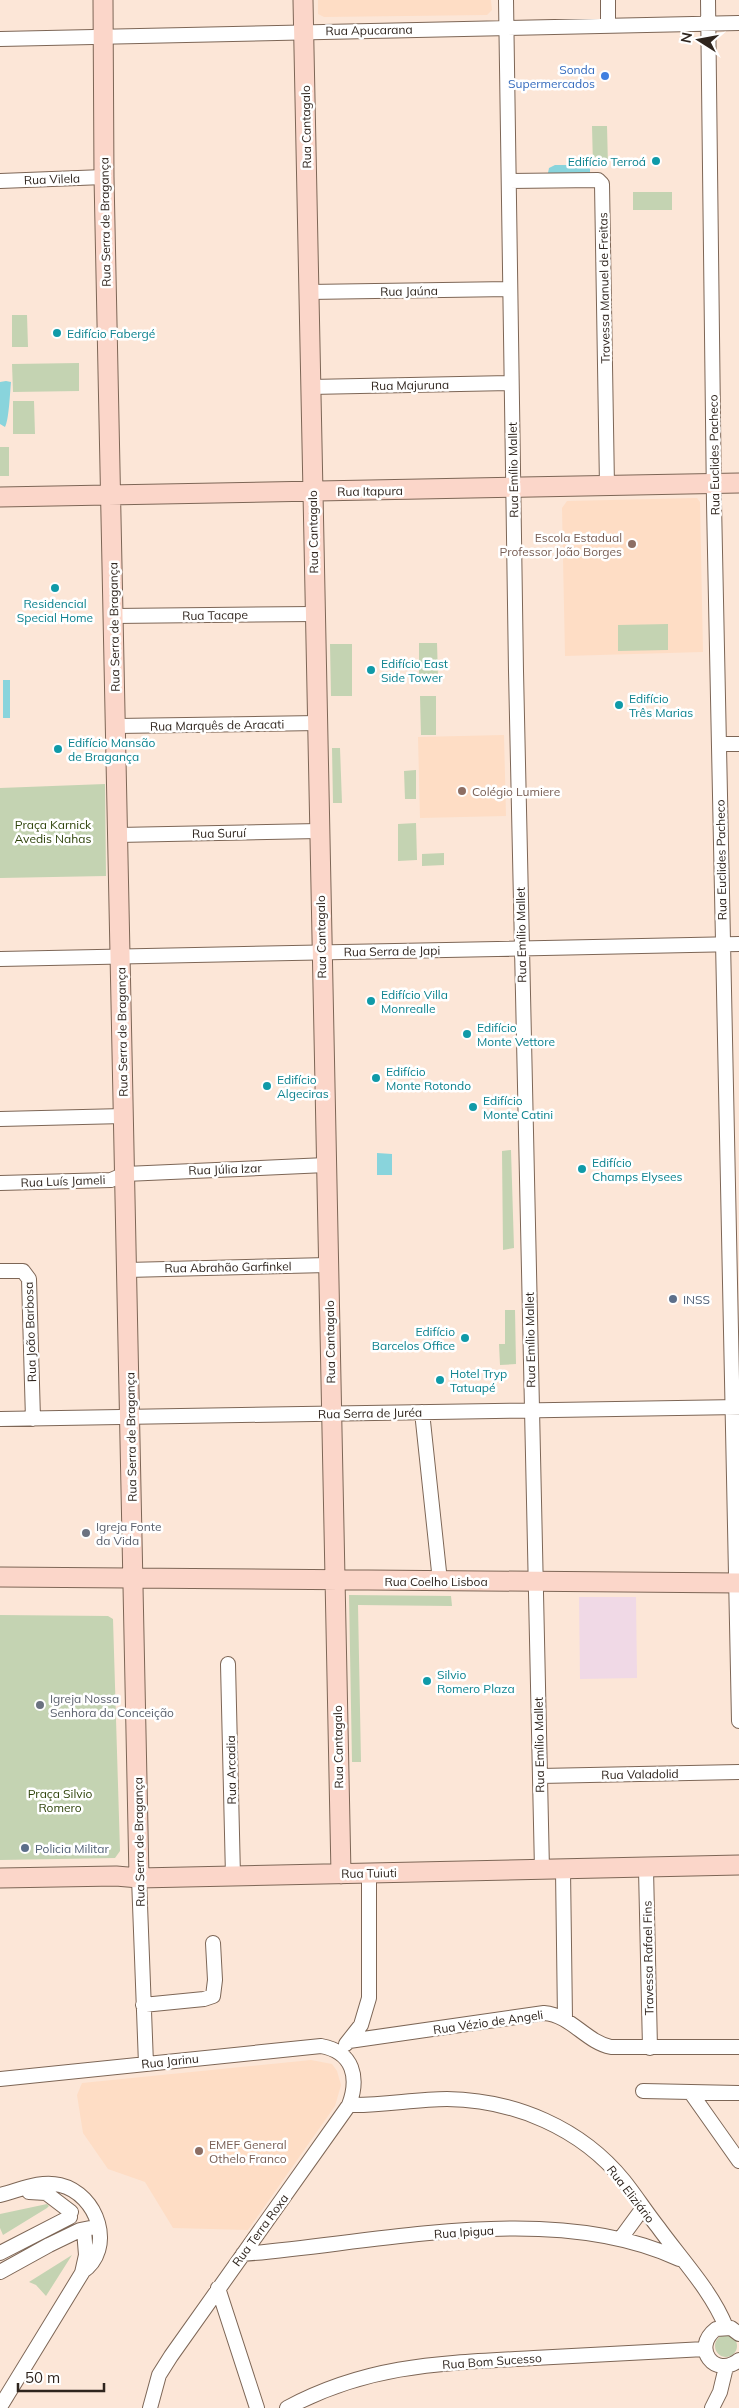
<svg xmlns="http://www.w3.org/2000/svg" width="739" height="2408" viewBox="0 0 739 2408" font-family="Mulish,sans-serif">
  <rect width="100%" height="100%" fill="#fce6d7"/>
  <path fill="#f0d9e6" d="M579 1597H636L637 1678 580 1679Z"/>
  <path fill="#feddc5" d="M318 0H491L492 10 487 15 324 17 318 14Z
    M697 498 700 502 703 652 565 656 562 508 567 501Z
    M504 735 506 816 420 818 418 737Z
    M311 2060 332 2064 337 2071 341 2085 335 2106 248 2230 173 2228 145 2182 108 2169 83 2133 77 2095 82 2083Z"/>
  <path fill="#c4d3b2" d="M592 126H607L608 166H593Z
    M633 192H672V210H633Z
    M12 315H27L28 347H12Z
    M79 363V391L13 392 12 364Z
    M13 401H34L35 434H13Z
    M0 447H9V476H0Z
    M668 624V650L618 651V625Z
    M419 643H437L438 676H419Z
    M330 644H352V696H331Z
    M420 696H436V735H421Z
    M332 748H340L342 803H333Z
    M416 770V799H405L404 771Z
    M105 784 106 876 0 878V788Z
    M416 823 417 860 398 861V824Z
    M444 853V865L422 866V854Z
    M511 1150 514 1248 503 1250 502 1151Z
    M505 1310H515L516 1364 500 1365 499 1344H505Z
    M349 1595 451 1596 452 1606 358 1605 361 1762H352Z
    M0 1615 108 1616 113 1619 120 1851 115 1858 0 1860Z
    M47 2204 49 2206 47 2208 3 2235 0 2228V2214Z
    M72 2255 46 2296 36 2285 29 2282Z
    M715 2346a11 11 0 1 1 22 0a11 11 0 1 1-22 0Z"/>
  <path fill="#89d4dc" d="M555 165H590V173H548L549 168Z
    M6 381 11 382C10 392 9 420 5 427L0 424V382Z
    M3 680H10V718H3Z
    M377 1153 392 1154V1175H377Z"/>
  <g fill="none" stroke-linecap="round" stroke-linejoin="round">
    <defs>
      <path id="street" d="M506 0 516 671 542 1870
        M608 0V25
        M708 0 714 503 739 1721
        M0 39 739 23
        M0 181 104 177
        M509 181 598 180 602 184 607 486
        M308 292 510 289
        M310 387 510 383
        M114 616 315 614
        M117 726 318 723
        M719 744H739
        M118 835 319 831
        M0 959 739 944
        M0 1119 124 1116
        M0 1183 111 1180 125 1174 326 1165
        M127 1270 328 1265
        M0 1271H23L29 1279 33 1419
        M422 1412 440 1581
        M0 1419 739 1407
        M228 1664 233 1876
        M540 1776 739 1772
        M646 1869 650 2048
        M563 1870 565 2019
        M139 1878 146 2064
        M143 2005 204 1999 213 1996 215 1980 213 1943
        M349 2041 544 2013C571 2015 586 2042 611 2047H739
        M346 2044 361 2025 369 1998V1873
        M0 2079 321 2046C354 2052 359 2078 349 2105L171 2356 159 2375 150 2408
        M643 2091 739 2093
        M691 2093 739 2161
        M349 2105C382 2106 415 2099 447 2099 515 2100 581 2128 624 2181 636 2196 646 2212 658 2227 681 2259 711 2290 726 2327
        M29 2192 46 2193 71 2212
        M0 2195C20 2190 40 2180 60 2185 98 2194 116 2249 82 2272
        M621 2238 643 2208
        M0 2253 70 2217
        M243 2254C379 2243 552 2200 679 2259
        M0 2272 49 2245 80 2230 90 2228
        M218 2288 257 2408
        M739 2334 731 2328 716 2329C691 2348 715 2379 739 2360
        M0 2407 82 2273 86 2255 84 2230
        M287 2408C369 2364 443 2363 534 2358 591 2355 648 2352 705 2349
        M712 2408 720 2392 726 2367"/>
      <path id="secondary" d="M103 0 104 177 139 1878
        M303 0 341 1874
        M0 497 739 483
        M0 1577 739 1583
        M0 1878 116 1876 139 1878 739 1865"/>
    </defs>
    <use href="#street" stroke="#7d6656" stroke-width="16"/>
    <use href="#secondary" stroke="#7d6656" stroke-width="21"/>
    <use href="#street" stroke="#fff" stroke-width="14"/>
    <use href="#secondary" stroke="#fbd6c9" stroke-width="19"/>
  </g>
  <circle fill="#3f7fe0" stroke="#fff" stroke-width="2" cx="605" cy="76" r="5"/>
  <g fill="#0f9aa8" stroke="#fff" stroke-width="2">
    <circle cx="656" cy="161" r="5"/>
    <circle cx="57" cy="333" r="5"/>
    <circle cx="55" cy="588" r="5"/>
    <circle cx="371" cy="670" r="5"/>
    <circle cx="619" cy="705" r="5"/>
    <circle cx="58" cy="749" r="5"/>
    <circle cx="371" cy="1001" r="5"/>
    <circle cx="467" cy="1034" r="5"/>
    <circle cx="376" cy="1078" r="5"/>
    <circle cx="267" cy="1086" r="5"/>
    <circle cx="473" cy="1107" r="5"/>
    <circle cx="582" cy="1169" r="5"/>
    <circle cx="465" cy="1338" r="5"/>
    <circle cx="440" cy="1380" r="5"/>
    <circle cx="427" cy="1681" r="5"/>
  </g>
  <g fill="#8d6e63" stroke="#fff" stroke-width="2">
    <circle cx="632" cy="544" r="5"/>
    <circle cx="462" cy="791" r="5"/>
    <circle cx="199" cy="2151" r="5"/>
  </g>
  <g fill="#5c6f8a" stroke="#fff" stroke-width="2">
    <circle cx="673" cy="1299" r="5"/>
    <circle cx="25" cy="1848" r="5"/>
  </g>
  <g fill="#6b7280" stroke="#fff" stroke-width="2">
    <circle cx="86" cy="1533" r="5"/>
    <circle cx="40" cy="1705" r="5"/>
  </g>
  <g text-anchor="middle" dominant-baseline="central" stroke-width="5" stroke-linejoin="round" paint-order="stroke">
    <g font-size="12" fill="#2f251e" stroke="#fff">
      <text transform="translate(369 30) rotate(-1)">Rua Apucarana</text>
      <text transform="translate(306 127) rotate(-91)">Rua Cantagalo</text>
      <text transform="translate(52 179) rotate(-2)">Rua Vilela</text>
      <text transform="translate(105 222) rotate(-91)">Rua Serra de Bragança</text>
      <text transform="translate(604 288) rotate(-91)">Travessa Manuel de Freitas</text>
      <text transform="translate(409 291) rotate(-1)">Rua Jaúna</text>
      <text transform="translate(410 385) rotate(-1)">Rua Majuruna</text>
      <text transform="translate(714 455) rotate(-91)">Rua Euclides Pacheco</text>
      <text transform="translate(513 470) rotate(-91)">Rua Emílio Mallet</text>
      <text transform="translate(370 491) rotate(-1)">Rua Itapura</text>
      <text transform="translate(313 532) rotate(-91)">Rua Cantagalo</text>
      <text transform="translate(215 615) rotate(-1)">Rua Tacape</text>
      <text transform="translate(114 627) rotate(-91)">Rua Serra de Bragança</text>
      <text transform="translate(217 725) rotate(-1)">Rua Marquês de Aracati</text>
      <text transform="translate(219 833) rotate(-1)">Rua Suruí</text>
      <text transform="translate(721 860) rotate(-91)">Rua Euclides Pacheco</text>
      <text transform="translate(521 935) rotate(-91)">Rua Emílio Mallet</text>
      <text transform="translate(321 937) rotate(-91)">Rua Cantagalo</text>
      <text transform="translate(392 951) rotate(-1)">Rua Serra de Japi</text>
      <text transform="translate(122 1032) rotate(-91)">Rua Serra de Bragança</text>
      <text transform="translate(225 1169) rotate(-2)">Rua Júlia Izar</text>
      <text transform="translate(63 1181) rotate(-2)">Rua Luís Jameli</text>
      <text transform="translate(228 1267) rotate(-1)">Rua Abrahão Garfinkel</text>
      <text transform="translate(30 1332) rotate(-92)">Rua João Barbosa</text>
      <text transform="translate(530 1340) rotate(-91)">Rua Emílio Mallet</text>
      <text transform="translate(330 1342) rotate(-91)">Rua Cantagalo</text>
      <text transform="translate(370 1413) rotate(-1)">Rua Serra de Juréa</text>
      <text transform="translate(131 1437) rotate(-91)">Rua Serra de Bragança</text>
      <text x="436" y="1581">Rua Coelho Lisboa</text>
      <text transform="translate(539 1745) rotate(-91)">Rua Emílio Mallet</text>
      <text transform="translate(338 1747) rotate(-91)">Rua Cantagalo</text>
      <text transform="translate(231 1770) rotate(-91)">Rua Arcadia</text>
      <text transform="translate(640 1774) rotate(-1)">Rua Valadolid</text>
      <text transform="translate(139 1842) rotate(-91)">Rua Serra de Bragança</text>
      <text transform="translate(369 1873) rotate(-1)">Rua Tuiuti</text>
      <text transform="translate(648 1958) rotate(-91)">Travessa Rafael Fins</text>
      <text transform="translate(488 2022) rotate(-8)">Rua Vézio de Angeli</text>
      <text transform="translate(170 2061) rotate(-6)">Rua Jarinu</text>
      <text transform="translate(631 2194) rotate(52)">Rua Eliziário</text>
      <text transform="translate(260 2230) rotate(-54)">Rua Terra Roxa</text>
      <text transform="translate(464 2232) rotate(-4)">Rua Ipigua</text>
      <text transform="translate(492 2361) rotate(-4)">Rua Bom Sucesso</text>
    </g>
    <g font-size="12" fill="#366cbe" stroke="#fff" text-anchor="end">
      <text x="595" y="69">Sonda<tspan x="595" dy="14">Supermercados</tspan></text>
    </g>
    <g font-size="12" fill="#0d838f" stroke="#fff" text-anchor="start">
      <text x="646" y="161" text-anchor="end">Edifício Terroá</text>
      <text x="67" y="333">Edifício Fabergé</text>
      <text x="55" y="603" text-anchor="middle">Residencial<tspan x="55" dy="14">Special Home</tspan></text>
      <text x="381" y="663">Edifício East<tspan x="381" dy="14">Side Tower</tspan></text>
      <text x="629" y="698">Edifício<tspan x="629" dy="14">Três Marias</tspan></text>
      <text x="68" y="742">Edifício Mansão<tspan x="68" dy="14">de Bragança</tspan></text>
      <text x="381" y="994">Edifício Villa<tspan x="381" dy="14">Monrealle</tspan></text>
      <text x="477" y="1027">Edifício<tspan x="477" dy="14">Monte Vettore</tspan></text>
      <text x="386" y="1071">Edifício<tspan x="386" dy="14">Monte Rotondo</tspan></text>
      <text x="277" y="1079">Edifício<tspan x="277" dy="14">Algeciras</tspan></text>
      <text x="483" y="1100">Edifício<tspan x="483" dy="14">Monte Catini</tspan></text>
      <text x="592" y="1162">Edifício<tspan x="592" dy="14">Champs Elysees</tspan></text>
      <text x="455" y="1331" text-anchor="end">Edifício<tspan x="455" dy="14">Barcelos Office</tspan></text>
      <text x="450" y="1373">Hotel Tryp<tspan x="450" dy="14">Tatuapé</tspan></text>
      <text x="437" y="1674">Silvio<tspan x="437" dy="14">Romero Plaza</tspan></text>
    </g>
    <g font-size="12" fill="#785e54" stroke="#fff" text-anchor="start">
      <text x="622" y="537" text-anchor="end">Escola Estadual<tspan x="622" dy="14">Professor João Borges</tspan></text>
      <text x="472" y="791">Colégio Lumiere</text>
      <text x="209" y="2144">EMEF General<tspan x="209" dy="14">Othelo Franco</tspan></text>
    </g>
    <g font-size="12" fill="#2f440b" stroke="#fff">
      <text x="53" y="824">Praça Karnick<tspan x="53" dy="14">Avedis Nahas</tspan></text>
      <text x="60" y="1793">Praça Silvio<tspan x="60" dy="14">Romero</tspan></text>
    </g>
    <g font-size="12" fill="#4e5e75" stroke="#fff" text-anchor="start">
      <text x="683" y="1299">INSS</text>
      <text x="35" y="1848">Policia Militar</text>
    </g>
    <g font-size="12" fill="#5b616d" stroke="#fff" text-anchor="start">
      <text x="96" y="1526">Igreja Fonte<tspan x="96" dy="14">da Vida</tspan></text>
      <text x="50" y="1698">Igreja Nossa<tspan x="50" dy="14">Senhora da Conceição</tspan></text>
    </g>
  </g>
  <g transform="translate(699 40) rotate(281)" stroke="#ffffff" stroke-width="4" paint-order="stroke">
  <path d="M0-4L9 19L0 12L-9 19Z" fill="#2f251e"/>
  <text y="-8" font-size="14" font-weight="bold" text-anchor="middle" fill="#2f251e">N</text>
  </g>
  <path d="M18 2383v8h86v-8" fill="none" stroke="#2f251e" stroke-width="2.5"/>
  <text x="25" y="2383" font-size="15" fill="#2f251e" stroke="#ffffff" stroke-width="4" paint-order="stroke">50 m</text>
</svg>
